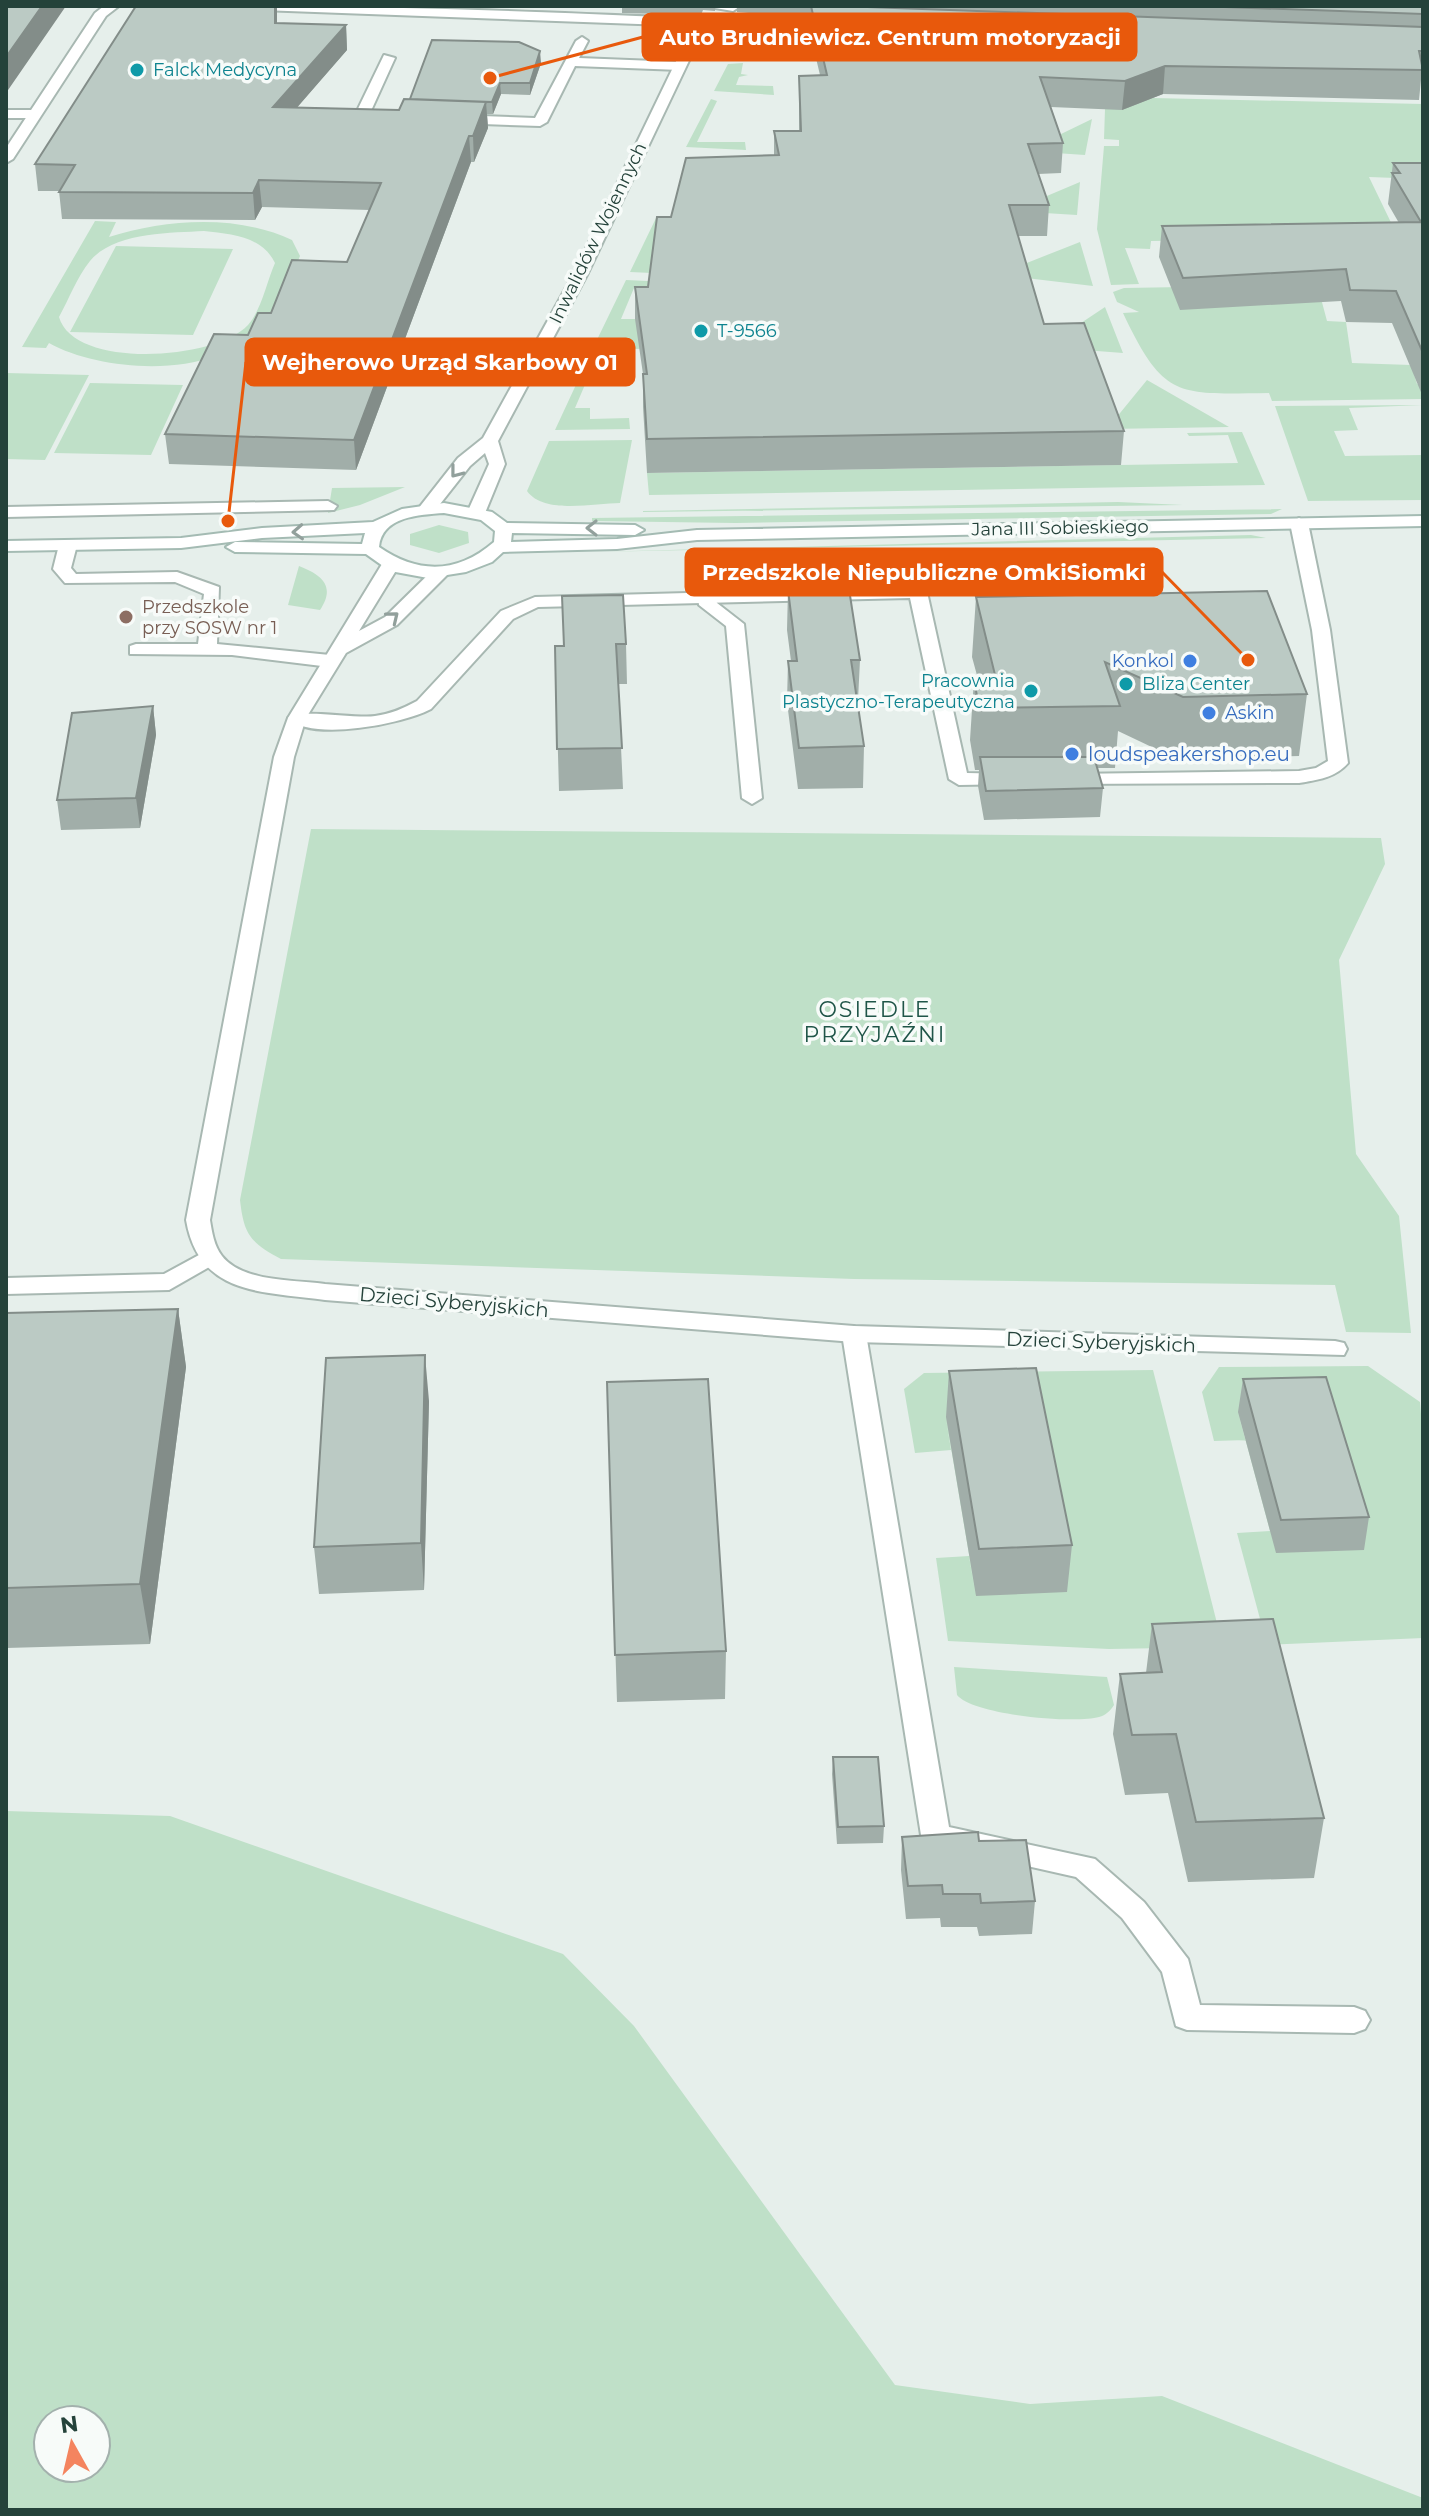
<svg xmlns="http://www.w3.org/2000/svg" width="1429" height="2516" viewBox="0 0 1429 2516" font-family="Montserrat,sans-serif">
  <rect width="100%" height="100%" fill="#e6efeb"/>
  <path fill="#bfe0c8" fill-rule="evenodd" d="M743 63 741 74 748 75 739 77 736 85 773 86 774 95 714 91 728 64Z
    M1153 98 1423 104V179L1369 177 1398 237 1151 241 1150 249 1125 248 1139 284 1111 285 1097 229 1104 146H1119V140L1104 139 1105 109Z
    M711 99 717 101 697 142H745L746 150 686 147Z
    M1092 119 1085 155 1026 151Z
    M1080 182 1077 215 1011 211Z
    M657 216 702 218 665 222 653 248 674 274 630 272Z
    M95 221 116 222 109 237C166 219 237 214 292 240L300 256 271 327C252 336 234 348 215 356 168 374 92 367 49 343L46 348 22 347ZM204 231C231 234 262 236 275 263 267 281 261 311 248 325 216 360 74 370 59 317 69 299 77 277 90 261 114 232 170 233 204 231Z
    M1080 242 1093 286 1026 278 991 277Z
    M116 246 233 249 193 335 70 332Z
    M626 280 669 282 670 288H634L621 319H635L676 348 592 350Z
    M1423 283 1319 291 1327 321 1346 322 1352 363 1411 365 1417 384 1423 385V399L1272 401 1269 393C1178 394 1164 400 1123 313L1139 312 1117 302 1113 292 1124 288Z
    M1105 307 1123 353 1045 347Z
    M634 359V365L593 366 575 408H590V419L629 418 630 429 555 430 587 361Z
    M6 373 89 375 45 460 6 459Z
    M1147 380 1229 427 1107 429Z
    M90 383 183 385 151 455 54 453Z
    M1423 405 1349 408 1358 430 1334 431 1345 456 1423 455V500L1308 501 1275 406Z
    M1242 432 1265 485 649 495 647 473 1238 463 1228 435 1189 436 1187 433Z
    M632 440 620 503C595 503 544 515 527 491L549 441Z
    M405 487 360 505 328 513 332 488Z
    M1118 502 1183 505 643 512V511Z
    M1282 509 1271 514 736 523 592 521V518Z
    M439 525 468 532 469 543 439 553 410 545V534Z
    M1251 535 1266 538 593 552Z
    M299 566C322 575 336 586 320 610L288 605Z
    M311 829 1381 838 1385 864 1339 960 1356 1154 1399 1216 1411 1333 1346 1332 1335 1285 854 1279 281 1259C250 1242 244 1235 240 1200Z
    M1368 1366 1420 1402 1423 1438V1638L1267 1645 1237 1533 1270 1531 1238 1412 1246 1440 1214 1441 1202 1392 1219 1367Z
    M1153 1370 1223 1647 1109 1649 948 1641 936 1558 969 1556 976 1596 946 1418 951 1450 915 1453 904 1389 924 1373Z
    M954 1667 1107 1677 1114 1705C1110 1711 1106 1715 1099 1717 1074 1724 973 1715 957 1695Z
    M6 1811 170 1816 563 1954 634 2026 895 2385 1030 2404 1162 2396 1423 2498V2510H6ZM48 2420H96V2468H48Z"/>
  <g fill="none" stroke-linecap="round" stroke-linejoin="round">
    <defs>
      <path id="lane" d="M703 6H739V7L733 11Z
        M582 37 588 41 579 58 680 62 686 66 680 70 575 66 547 122 540 126 454 123 447 119 454 115 535 118 576 41Z
        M384 55 395 58 370 113 392 117 385 121 356 120 354 117Z
        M6 110H34L41 114 34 118H6Z
        M1299 518 1308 523 1330 630 1348 763C1335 778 1317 780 1299 783L1062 784 1059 780 1069 774 1299 771 1316 768 1328 761 1312 630 1290 523Z
        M68 540 77 545 71 568 76 574 177 572 219 587 217 644 330 655 339 661 330 667 232 655 130 654V646L136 644H198L204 594 175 582 65 583 53 569 59 545Z
        M918 587 927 592 967 773 1012 774 1022 780 1019 784 959 785 949 779 910 598 538 607 513 619 431 709C403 724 311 742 288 718 297 708 356 719 375 716 391 714 404 708 417 701L501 611 535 597Z
        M210 1249 222 1257 218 1262 169 1290 6 1294V1278L164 1274Z
        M854 1326 866 1334 949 1827 1095 1859 1144 1902 1188 1959 1200 2005 1354 2007 1365 2011 1370 2020 1365 2029 1354 2033 1187 2030 1176 2026 1162 1972 1122 1918 1076 1877 926 1843 921 1835 842 1334Z"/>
      <path id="street" d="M104 6H119L106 16 13 159 6 163V148L95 13Z
        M255 6C450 6 646 17 841 24L847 28 841 32 705 27 588 273 498 441 505 464 485 513 476 518 467 513 489 464 485 453 470 466 433 513 427 514 418 509 458 458 483 438 574 273 693 26 261 10Z
        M328 501 337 506 334 510 6 517V507Z
        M391 559 400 564 359 631 385 617 436 567H448L451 571 397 625 346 653 306 718 294 757 210 1220C212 1232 214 1246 222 1256 242 1282 295 1280 325 1284L854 1326 1335 1341 1344 1343 1347 1349 1344 1355 854 1342 325 1300C262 1291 199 1296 186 1220L274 757 288 718 382 564Z
        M707 592 713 593 717 603 744 624 762 798 752 804 742 798 726 626 699 605 698 597Z"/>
      <path id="secondary" d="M444 503 492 512 507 523 635 525 644 530 635 535 512 533 511 542 617 539 697 530 1423 516V526L697 540 617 549 503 552 492 562 466 572 428 578 390 571 366 554 235 552 226 547 235 542 362 544 365 533 262 538 181 548 6 551V541L181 538 262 528 373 522 402 509ZM444 513 481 520 495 531 494 542C457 574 418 574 379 547 382 516 419 515 444 513Z"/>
    </defs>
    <use href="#lane" stroke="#a8b8b2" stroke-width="4"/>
    <use href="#street" stroke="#a8b8b2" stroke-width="4"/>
    <use href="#secondary" stroke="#a4bbb3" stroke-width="4"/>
    <use href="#lane" fill="#fff" fill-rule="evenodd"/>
    <use href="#street" fill="#fff" fill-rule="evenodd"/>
    <use href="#secondary" fill="#fff" fill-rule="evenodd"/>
  </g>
  <path fill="#a1aea9" d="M136 6H277V23L346 25 347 50 297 107 399 110 410 99 541 63 530 95 501 94 493 114H487L488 128 474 162H471L356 470 169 464 165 434 248 335 271 313 347 262 370 210 262 207 255 220 62 219 59 191H38L35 164Z
    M622 6H715V11L703 10 701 15 622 13Z
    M737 6H1423V80H1421L1419 100 1163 94 1122 110 1051 107 1063 143 1061 173 1038 174 1049 205 1047 236H1018L1044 324 1124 431 1121 465 647 473 643 407V374L635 319V287H648L671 217 774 156V131H799V76L820 75 810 33V18L737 12Z
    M1393 163H1423V397L1392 323 1346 322 1341 301 1180 310 1159 257 1162 226 1399 223 1388 204Z
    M788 590 860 660 858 700H857L864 746 863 788 798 789 787 702 788 661H791L787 630Z
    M976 597 1307 694 1299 756 1177 759 1118 731 1115 768H1097L1103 788 1100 817 984 820 978 786 979 770H975L970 740 974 679H978L972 657Z
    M626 644 627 684H618L623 789 559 791 555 646Z
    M153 706 156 735 140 828 61 830 57 800Z
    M178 1309 186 1367 150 1644 6 1648V1313Z
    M949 1371 1072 1545 1067 1592 976 1596 946 1417Z
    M1243 1379 1369 1517 1364 1550 1276 1553 1238 1412Z
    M607 1382 726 1651 725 1699 617 1702Z
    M429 1401 424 1590 319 1594 314 1547Z
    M1152 1624 1324 1818 1314 1878 1188 1882 1168 1793 1125 1795 1113 1734 1120 1674 1146 1673Z
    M833 1757 884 1826 883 1843 837 1844 832 1774Z
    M902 1837 979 1841 1035 1901 1032 1934 979 1936 977 1927H941L940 1918 906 1919 901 1870Z"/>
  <path fill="#838d89" d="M42 6H66L6 93V57Z
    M275 6H277V48Z
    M346 25 347 50 275 133 273 107Z
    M540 51 541 63 530 95V83Z
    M1165 66 1163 94 1122 110 1125 81Z
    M500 83 501 94 493 114 492 102Z
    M486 102 488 128 474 162 473 136Z
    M469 136 471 162 356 470 354 440Z
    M259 180 262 207 255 220 253 193Z
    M153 706 156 735 140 828 136 798Z
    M178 1309 186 1367 150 1644 140 1584Z
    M425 1355 429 1401 424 1590 421 1543Z"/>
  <path fill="#bbcac4" stroke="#838d89" stroke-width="2" d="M6 6H42L6 57Z
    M136 6H275V23L346 25 273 107 399 110 404 99 486 102 473 136H469L354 440 165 434 214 334 248 335 258 313H271L292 260 347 262 381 183 259 180 253 193 59 192 75 165 35 164Z
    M811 6H840L1423 27V51H1419L1423 70 1165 66 1125 81 1040 77 1063 143 1028 144 1049 205H1009L1044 324 1084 323 1124 431 647 439 643 374H647L635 287H648L657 217H671L686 158 779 155 774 131H801L799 76 827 75Z
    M1197 6H1423V14Z
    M432 40 519 42 540 51 530 83H500L492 102 410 99Z
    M1393 163H1423V353L1396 291 1350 290 1346 269 1183 278 1162 226 1421 222 1392 173H1400Z
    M849 589 860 660H851L864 746 799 748 788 661H797L788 590Z
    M1267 591 1307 694 1183 697 1105 662 1120 706 979 708 974 679H996L976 597Z
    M623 595 626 644H616L622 748 557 749 555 646H564L562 596Z
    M153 706 136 798 57 800 72 713Z
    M980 757H1094L1103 788 986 791Z
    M178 1309 140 1584 6 1588V1313Z
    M425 1355 421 1543 314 1547 326 1358Z
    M1036 1368 1072 1545 979 1549 949 1371Z
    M1326 1377 1369 1517 1281 1520 1243 1379Z
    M708 1379 726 1651 615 1655 607 1382Z
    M1273 1619 1324 1818 1196 1822 1176 1734 1132 1735 1120 1674 1162 1672 1152 1624Z
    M833 1757H878L884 1826 838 1827Z
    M978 1832 979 1841 1026 1840 1035 1901 981 1903 980 1894H943L942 1885 908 1886 902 1837Z"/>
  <defs><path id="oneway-chevron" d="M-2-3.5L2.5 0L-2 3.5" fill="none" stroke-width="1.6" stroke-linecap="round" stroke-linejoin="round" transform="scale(2)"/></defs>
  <g stroke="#92a09c">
    <use href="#oneway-chevron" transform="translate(456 472) rotate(128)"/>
    <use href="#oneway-chevron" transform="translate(592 528) rotate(-180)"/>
    <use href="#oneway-chevron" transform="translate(298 532) rotate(177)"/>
    <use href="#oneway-chevron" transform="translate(393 617) rotate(-39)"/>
  </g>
  <g fill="#0f9aa8" stroke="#f7fbf9" stroke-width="3">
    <circle cx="137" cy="70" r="8"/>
    <circle cx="701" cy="331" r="8"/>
    <circle cx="1126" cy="684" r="8"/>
    <circle cx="1031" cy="691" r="8"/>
  </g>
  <circle fill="#8d6e63" stroke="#f7fbf9" stroke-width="3" cx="126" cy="617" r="8"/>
  <g fill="#3f7fe0" stroke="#f7fbf9" stroke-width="3">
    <circle cx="1190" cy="661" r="8"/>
    <circle cx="1209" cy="713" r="8"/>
    <circle cx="1072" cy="754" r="8"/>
  </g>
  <g text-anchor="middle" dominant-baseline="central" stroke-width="7" stroke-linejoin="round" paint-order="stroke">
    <g font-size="18" fill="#0d838f" stroke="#f7fbf9" text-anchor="start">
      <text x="153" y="70">Falck Medycyna</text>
      <text x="717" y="331">T-9566</text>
      <text x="1015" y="681" text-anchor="end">Pracownia<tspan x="1015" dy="21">Plastyczno-Terapeutyczna</tspan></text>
      <text x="1142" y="684">Bliza Center</text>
    </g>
    <g font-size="18" fill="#24423a" stroke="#f7fbf9">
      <text transform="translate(598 233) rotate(-64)">Inwalidów Wojennych</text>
      <text transform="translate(1060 528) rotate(-1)">Jana III Sobieskiego</text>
    </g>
    <g font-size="18" fill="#785e54" stroke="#f7fbf9" text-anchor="start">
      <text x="142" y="607">Przedszkole<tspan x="142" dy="21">przy SOSW nr 1</tspan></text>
    </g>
    <g font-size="18" fill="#366cbe" stroke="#f7fbf9" text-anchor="end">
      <text x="1174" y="661">Konkol</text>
      <text x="1225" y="713" text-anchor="start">Askin</text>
    </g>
    <g font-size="20" fill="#366cbe" stroke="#f7fbf9" text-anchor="start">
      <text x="1088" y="754">loudspeakershop.eu</text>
    </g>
    <g font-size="20" fill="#24423a" stroke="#f7fbf9">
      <text transform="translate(454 1302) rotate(5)">Dzieci Syberyjskich</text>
      <text transform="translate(1101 1342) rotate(2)">Dzieci Syberyjskich</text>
    </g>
    <g font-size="22" letter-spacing="2" fill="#1f5548" stroke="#f7fbf9">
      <text x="875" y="1009">OSIEDLE<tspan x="875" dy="25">PRZYJAŹNI</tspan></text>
    </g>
  </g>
  <path fill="none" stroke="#e8590c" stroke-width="3" d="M490 78L643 37M228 521L246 362M1248 660L1162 572"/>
  <g fill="#e8590c" stroke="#f7fbf9" stroke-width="3">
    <circle cx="490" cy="78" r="8"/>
    <circle cx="228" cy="521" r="8"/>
    <circle cx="1248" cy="660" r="8"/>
  </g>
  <g fill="#e8590c" stroke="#e8590c" stroke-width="3">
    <rect x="643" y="14" width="493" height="46" rx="8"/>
    <rect x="246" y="339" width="388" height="46" rx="8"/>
    <rect x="686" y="549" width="476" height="46" rx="8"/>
  </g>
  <g font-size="22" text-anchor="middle" font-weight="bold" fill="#fff">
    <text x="890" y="45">Auto Brudniewicz. Centrum motoryzacji</text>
    <text x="440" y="370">Wejherowo Urząd Skarbowy 01</text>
    <text x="924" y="580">Przedszkole Niepubliczne OmkiSiomki</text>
  </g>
  <rect width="1429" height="2516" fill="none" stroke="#24423a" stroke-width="16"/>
  <g transform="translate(72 2444) rotate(352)"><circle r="38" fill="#f7fbf9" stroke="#a3b1ad" stroke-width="2"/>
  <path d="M0-6L14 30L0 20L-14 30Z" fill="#f4845f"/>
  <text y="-12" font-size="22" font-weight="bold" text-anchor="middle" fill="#24423a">N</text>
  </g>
</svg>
